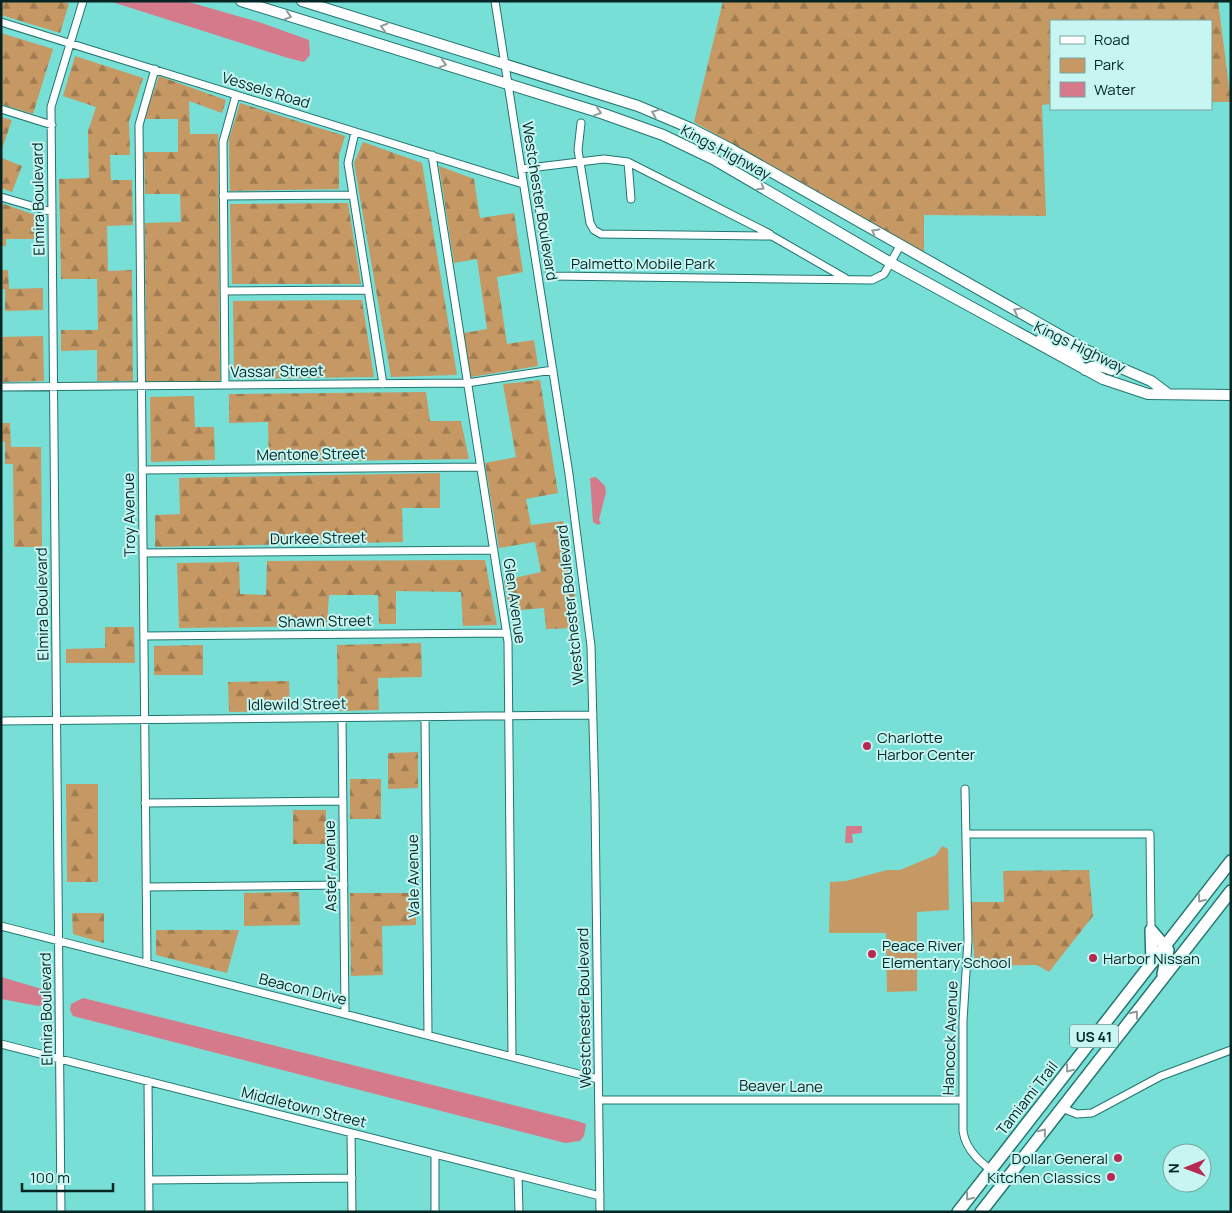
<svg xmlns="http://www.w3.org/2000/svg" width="1232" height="1213" viewBox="0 0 1232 1213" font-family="Manrope,sans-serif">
  <defs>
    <pattern id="forest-firs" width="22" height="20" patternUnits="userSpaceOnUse" patternTransform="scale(1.25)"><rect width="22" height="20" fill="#c69863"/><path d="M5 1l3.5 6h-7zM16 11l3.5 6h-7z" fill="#9f7c51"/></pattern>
  </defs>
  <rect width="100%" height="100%" fill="#78dfd7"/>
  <path fill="url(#forest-firs)" d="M1 1H61L69 4 60 33 1 15Z
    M723 1H1218L1231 102H1211V21H1051V104L1042 105 1046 216 924 215V253L694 122Z
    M1 33 53 49 33 114 1 104Z
    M75 56 143 78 129 121 130 155H110L111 180H132L133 225 107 226 108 271 132 270 133 381H97V350L61 351V330H98L97 279H61L59 179 89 178 88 131 96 107 63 96Z
    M159 76 226 100 222 113 189 101 190 134H218L220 381 146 382 145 223 181 222 180 194H145L144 152H178V119H144Z
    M240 103 345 136 339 156V189L230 191 229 139Z
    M1 117 12 120 2 149 1 148Z
    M363 142 422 163 457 375 391 377 354 163Z
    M2 158 22 166 12 192 1 188Z
    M439 166 474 179 480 218 514 213 523 272 497 277 507 344 534 340 538 366 471 377 464 333 487 329 477 259 454 263Z
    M1 203 38 216V239H6V246H1Z
    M348 203 361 284H232L230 204Z
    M1 270H8L9 289 43 288V310L5 311V289H1Z
    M362 300 374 377 234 379 233 301Z
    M43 336 44 381 1 382V337Z
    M540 380 558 493 526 499 531 525 563 521 580 628 546 629 544 608 510 611 504 580 541 572 535 542 499 548 485 463 516 457 503 384Z
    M426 392 430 421H461L469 459 269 462 268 422 229 423V394Z
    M194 396 195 427H214L215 460 151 462 150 397Z
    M1 423H10L11 447H41L42 547H14L13 464H5V442L1 441Z
    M440 473V508H402L403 542 155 547V515L180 514 179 478Z
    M485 560 497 625 463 626 461 592 396 591V624H379L378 595H329L327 626 179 628 177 563 239 562 240 594 266 595 267 561Z
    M105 627H134L135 663H66V649L105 648Z
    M421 643 422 677 378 678 379 710 338 711 337 645Z
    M203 645V675H154V646Z
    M289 681 290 711 229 712 228 682Z
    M418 752V788L388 789V753Z
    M350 779H381V819H350Z
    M66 784H98V882H67Z
    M293 810H326V844H293Z
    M1089 870 1093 916 1049 972 1037 965 975 966 970 902H1004L1003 871Z
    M299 892 300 925 244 926V893Z
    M416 893V925L382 926 383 975 351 976 350 893Z
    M72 913H104V943L73 934Z
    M156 930H239L227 973 156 955Z"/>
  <path fill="#c69863" d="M942 846 948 849 949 910 917 912V991L887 992 886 933H829L830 882 846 881 887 870H900L936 855Z"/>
  <path fill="#d47a8a" d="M109 1H185L259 22 309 40 310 55 304 62 288 58Z
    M596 477 605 486 606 492 599 520 601 523 598 525 593 522 590 478Z
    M846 826H862V833L852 834 853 843H845Z
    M1 977 42 989 50 994 47 1004 38 1006 1 999Z
    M83 998 577 1121 586 1124 584 1136 580 1141 565 1143 73 1016 70 1010 71 1004Z"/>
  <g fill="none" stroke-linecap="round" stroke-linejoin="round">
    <defs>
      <path id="street" d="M495 1 569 474 591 646 595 801 600 1212
        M1 22 523 184
        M1 109 52 125
        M581 123 578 150 590 223 594 230 601 234 772 236 845 278
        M355 132 348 163 383 384
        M432 155 508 642 512 1056
        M628 162 631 199
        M533 168 550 276 872 280 884 274 900 246
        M521 169 604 159 628 162 770 234
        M223 196 353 195
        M1 197 52 212
        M224 291 368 290
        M225 385 223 142 236 95
        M1 387 467 383 553 370
        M142 470 480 467
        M143 553 494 550
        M144 636 507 633
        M425 717 428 1035
        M342 718 345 1014
        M1 721 593 715
        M965 789 968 940 963 1021V1131C966 1154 988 1168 1005 1181
        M145 803 343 801
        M966 834H1150L1151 930
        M146 887 344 885
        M1 926 598 1079
        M147 963 139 125 155 69
        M1 1044 600 1196
        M148 1081 149 1212
        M599 1100H962
        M1062 1108 1077 1114 1092 1113 1161 1076 1231 1050
        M351 1133 352 1212
        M435 1155V1212
        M518 1176 519 1212
        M149 1180 352 1178
        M61 1212 51 107 83 1"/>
      <path id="secondary" d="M241 1 601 113 663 135 713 159 891 263 1103 379 1148 394 1231 395
        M302 1 638 106 690 128 731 149 1109 363 1151 381 1167 393
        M1041 339 1080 357H1086L1091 352
        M1085 370C1095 364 1102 366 1112 370"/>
      <path id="primary" d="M1151 930 1168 950 1163 974
        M1151 930 1152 963
        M958 1212 1231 861
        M981 1212 1231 891"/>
    </defs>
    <use href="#street" stroke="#21756f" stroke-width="9"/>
    <use href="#secondary" stroke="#21756f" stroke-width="12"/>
    <use href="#primary" stroke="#21756f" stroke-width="14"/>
    <use href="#street" stroke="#fff" stroke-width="7"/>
    <use href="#secondary" stroke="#fff" stroke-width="10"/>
    <use href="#primary" stroke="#fff" stroke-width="11"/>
  </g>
  <defs><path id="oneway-chevron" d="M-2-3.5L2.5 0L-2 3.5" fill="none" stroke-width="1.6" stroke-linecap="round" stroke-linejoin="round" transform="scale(1.25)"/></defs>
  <g stroke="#8e9d9c">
    <use href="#oneway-chevron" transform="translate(288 16) rotate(17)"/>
    <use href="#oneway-chevron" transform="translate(384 27) rotate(-163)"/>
    <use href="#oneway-chevron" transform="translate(443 64) rotate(17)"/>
    <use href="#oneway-chevron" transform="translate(598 112) rotate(18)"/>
    <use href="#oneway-chevron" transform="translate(655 113) rotate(-158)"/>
    <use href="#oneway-chevron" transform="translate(761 187) rotate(30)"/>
    <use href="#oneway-chevron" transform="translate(875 232) rotate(-150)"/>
    <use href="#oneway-chevron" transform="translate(1017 311) rotate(-151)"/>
    <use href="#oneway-chevron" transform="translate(1201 899) rotate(128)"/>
    <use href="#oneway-chevron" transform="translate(1135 1014) rotate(-52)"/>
    <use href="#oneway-chevron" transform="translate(1069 1069) rotate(128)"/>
    <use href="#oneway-chevron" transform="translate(1043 1132) rotate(-52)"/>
    <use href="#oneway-chevron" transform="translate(969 1197) rotate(128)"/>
  </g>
  <g fill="#b82853" stroke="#c7f6f2" stroke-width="2">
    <circle cx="867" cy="746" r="5"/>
    <circle cx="872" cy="954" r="5"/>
    <circle cx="1093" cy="958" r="5"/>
    <circle cx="1118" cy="1158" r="5"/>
    <circle cx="1111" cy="1177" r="5"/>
  </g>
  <g text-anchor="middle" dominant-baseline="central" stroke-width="4" stroke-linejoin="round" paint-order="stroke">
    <rect fill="#c7f6f2" stroke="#3e6462" stroke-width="1" x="1070" y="1024.5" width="48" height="23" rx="4"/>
    <g font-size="14" font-weight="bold" fill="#032624">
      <text x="1094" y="1036">US 41</text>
    </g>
    <g font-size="15" fill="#032624" stroke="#c7f6f2">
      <text transform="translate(266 90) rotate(17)">Vessels Road</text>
      <text transform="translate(726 152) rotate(28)">Kings Highway</text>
      <text transform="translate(38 199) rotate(-91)">Elmira Boulevard</text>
      <text transform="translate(540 201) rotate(81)">Westchester Boulevard</text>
      <text x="643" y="263">Palmetto Mobile Park</text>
      <text transform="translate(1080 347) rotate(26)">Kings Highway</text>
      <text transform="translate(277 371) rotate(-1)">Vassar Street</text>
      <text transform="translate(311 454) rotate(-1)">Mentone Street</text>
      <text transform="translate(129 515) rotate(-91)">Troy Avenue</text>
      <text transform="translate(318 538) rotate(-1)">Durkee Street</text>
      <text transform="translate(515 601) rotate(82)">Glen Avenue</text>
      <text transform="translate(42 604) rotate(-91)">Elmira Boulevard</text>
      <text transform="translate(570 605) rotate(-96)">Westchester Boulevard</text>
      <text transform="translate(325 621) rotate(-1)">Shawn Street</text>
      <text transform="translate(297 704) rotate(-1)">Idlewild Street</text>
      <text transform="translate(330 866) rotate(-91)">Aster Avenue</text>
      <text transform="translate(413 876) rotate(-91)">Vale Avenue</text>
      <text transform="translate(303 989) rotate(14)">Beacon Drive</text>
      <text transform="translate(584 1008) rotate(-91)">Westchester Boulevard</text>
      <text transform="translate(46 1009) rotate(-91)">Elmira Boulevard</text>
      <text transform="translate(950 1038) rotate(-88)">Hancock Avenue</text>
      <text transform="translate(781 1086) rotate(1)">Beaver Lane</text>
      <text transform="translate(1027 1098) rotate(-52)">Tamiami Trail</text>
      <text transform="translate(304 1107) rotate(14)">Middletown Street</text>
    </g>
    <g font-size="15" fill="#032624" stroke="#c7f6f2" text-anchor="start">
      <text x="877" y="737">Charlotte<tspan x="877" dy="17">Harbor Center</tspan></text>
      <text x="882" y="945">Peace River<tspan x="882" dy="17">Elementary School</tspan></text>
      <text x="1103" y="958">Harbor Nissan</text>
      <text x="1108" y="1158" text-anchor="end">Dollar General</text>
      <text x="1101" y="1177" text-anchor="end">Kitchen Classics</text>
    </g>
  </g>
  <rect width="1232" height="1213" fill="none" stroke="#032624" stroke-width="5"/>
  <rect x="1050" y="20" width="162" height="90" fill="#c7f6f2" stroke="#79a3a0"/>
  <rect x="1060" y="36" width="25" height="8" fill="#ffffff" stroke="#79a3a0"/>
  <text x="1094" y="45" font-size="15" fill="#032624">Road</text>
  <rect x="1060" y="58" width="25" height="15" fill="#c69863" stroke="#79a3a0"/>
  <text x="1094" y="70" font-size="15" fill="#032624">Park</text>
  <rect x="1060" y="82" width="25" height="15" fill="#d47a8a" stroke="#79a3a0"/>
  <text x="1094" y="95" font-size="15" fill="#032624">Water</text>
  <g transform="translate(1187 1168) rotate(269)"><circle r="24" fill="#c7f6f2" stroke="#79a3a0"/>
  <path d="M0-4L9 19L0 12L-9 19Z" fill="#b82853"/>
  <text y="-8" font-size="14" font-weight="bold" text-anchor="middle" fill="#032624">N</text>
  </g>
  <path d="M22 1183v8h91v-8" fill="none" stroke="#032624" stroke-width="2.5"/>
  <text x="30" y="1183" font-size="15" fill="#032624" stroke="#c7f6f2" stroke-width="4" paint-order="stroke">100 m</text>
</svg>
